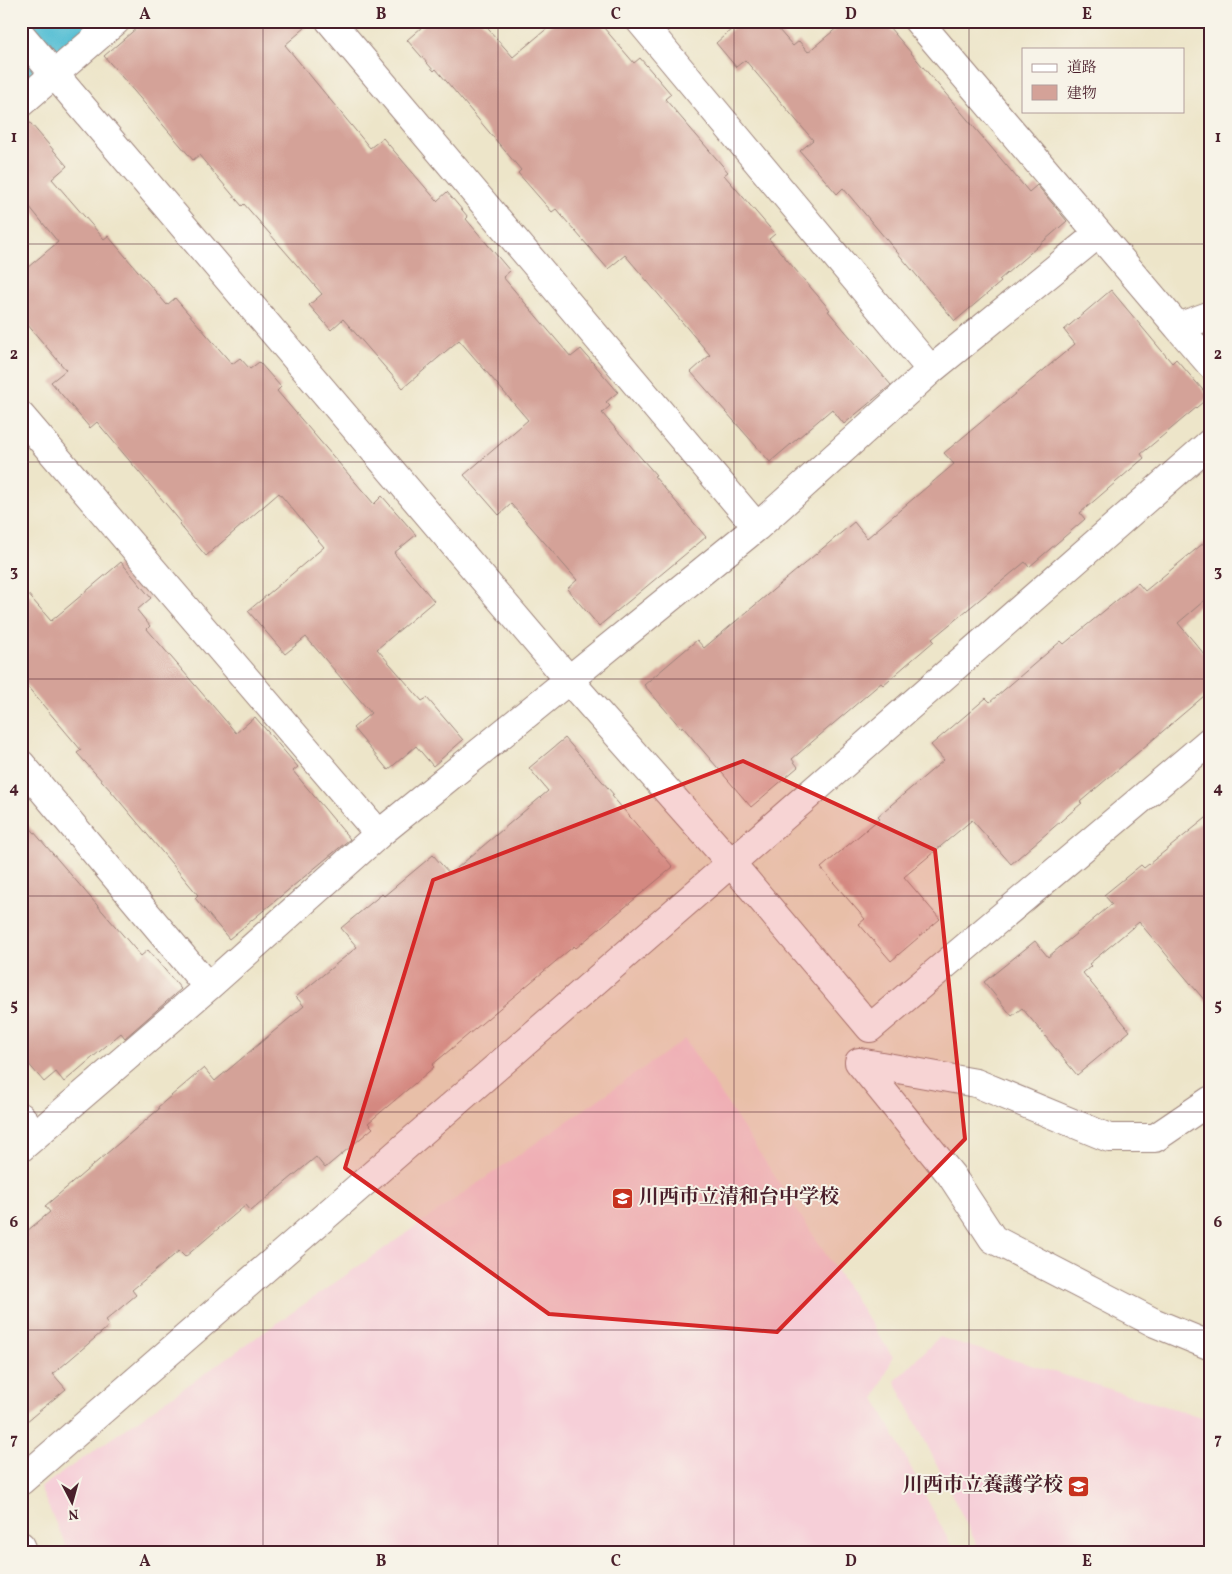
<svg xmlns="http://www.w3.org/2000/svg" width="1232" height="1574" viewBox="0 0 1232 1574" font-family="Vollkorn,'Noto Serif JP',serif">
  <rect width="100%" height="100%" fill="#f7f3e8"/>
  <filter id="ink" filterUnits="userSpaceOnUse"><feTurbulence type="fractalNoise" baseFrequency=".02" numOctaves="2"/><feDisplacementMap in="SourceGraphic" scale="10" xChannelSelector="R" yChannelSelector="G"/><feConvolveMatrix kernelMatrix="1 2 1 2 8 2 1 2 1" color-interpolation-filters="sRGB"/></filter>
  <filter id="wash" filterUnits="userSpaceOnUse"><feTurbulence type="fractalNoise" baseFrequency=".0096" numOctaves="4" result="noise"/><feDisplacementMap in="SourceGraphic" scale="20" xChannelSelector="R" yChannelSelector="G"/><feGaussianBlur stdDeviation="1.12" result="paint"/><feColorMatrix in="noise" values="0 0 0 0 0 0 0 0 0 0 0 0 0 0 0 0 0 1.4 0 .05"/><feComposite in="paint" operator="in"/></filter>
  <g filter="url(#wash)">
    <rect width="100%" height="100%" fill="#ede5c9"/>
    <path fill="#f6cfd8" d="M685 1039 893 1357 875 1398 955 1553H69L40 1488Z
      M939 1337 1211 1420V1553H981L895 1381Z"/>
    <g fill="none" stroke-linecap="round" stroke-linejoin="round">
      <path stroke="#57bfd4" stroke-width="74" d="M21 47 51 21"/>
    </g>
    <g id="blocks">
      <path fill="#d4a298" d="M145 21H313L285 45 370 148 383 138 437 201 447 192 468 217 466 219 510 271 503 277 571 357 581 349 618 392 606 402 610 406 602 413 656 475 654 476 706 537 599 626 567 589 577 580 511 504 499 515 464 475 528 420 459 340 403 388 343 319 331 330 309 305 322 294 244 204 242 206 199 155 193 160 104 56Z
        M429 21H481L513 57 556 21H598L634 63 640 58 671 94 665 99 728 172 724 175 775 234 769 239 830 310 828 311 891 385 844 424 832 409 770 462 691 372 710 355 625 255 608 269 556 209 552 212 518 173 521 170 436 69 434 71 407 40Z
        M741 21H771L793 46 799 41 808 52 845 21H884L1029 192 1037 185 1067 221 999 280 1001 282 955 321 843 188 837 194 800 151 813 140 745 60 736 67 716 43Z
        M21 118H26L67 166 52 179 104 239 108 236 167 305 175 298 232 364 240 358 250 369 259 362 281 387 277 391 374 504 382 496 416 535 394 553 434 601 377 649 422 701 427 698 463 740 433 766 416 746 388 770 353 728 371 713 306 637 285 654 248 611 324 547 279 493 206 556 179 524 181 522 97 422 90 428 51 382 66 370 21 317V273L58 242 25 201 21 204Z
        M1111 290 1172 363 1176 359 1209 397 1141 454 1144 458 1080 513 1085 519 1029 567 1025 562 932 639 934 641 883 685 881 683 792 759 798 767 751 807 682 726 681 728 644 685 697 640 704 648 854 522 867 538 954 464 944 453 1075 344 1064 330Z
        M1211 537V595L1178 623 1211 662V690L1080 802 1082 803 1011 864 972 820 904 877 940 919 891 961 859 924 865 919 821 868 880 818 878 816 944 760 931 745 986 698 990 702 1061 641 1064 644 1138 583 1145 591Z
        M121 562 151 598 137 610 150 626 147 629 236 733 255 717 298 767 293 771 350 839 229 939 195 898 198 895 111 791 77 753 81 750 21 679V586L51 621Z
        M565 738 614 795 612 796 673 867 576 948 574 946 432 1065 434 1067 368 1123 373 1128 325 1168 316 1157 251 1211 246 1205 185 1257 179 1251 132 1290 136 1295 105 1321 109 1326 53 1374 66 1389 21 1426V1236L50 1212 45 1206 159 1109 158 1107 204 1068 215 1081 304 1006 296 997 357 947 341 928 382 894 384 896 433 855 450 874 548 791 529 768Z
        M1211 814V1008L1139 922 1089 964 1091 966 1083 973 1130 1031 1077 1075 1022 1008 1012 1016 984 982 1035 941 1048 957 1112 904 1104 895 1141 865 1144 868Z
        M21 817 141 956 148 950 181 989 125 1038 121 1033 64 1082 56 1072 44 1082 21 1055Z"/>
    </g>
  </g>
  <g filter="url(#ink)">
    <use href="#blocks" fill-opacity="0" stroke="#9c827a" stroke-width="1"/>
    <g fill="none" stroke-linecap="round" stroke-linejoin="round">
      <defs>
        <path id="street" d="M330 21 757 527
          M640 21 931 370
          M918 21 1178 327 1211 315
          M21 35 575 687 731 863 1211 442
          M1178 327 1211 365
          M21 416 379 834
          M21 764 208 987
          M859 1062 951 1175 993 1239 1155 1323 1211 1346
          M859 1062 976 1083 1109 1138H1155L1211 1100
          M21 1117 36 1134
          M21 1148 208 987 379 834 757 527 931 370 1098 234
          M21 1481 731 863 870 1028 1211 740"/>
        <path id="secondary" d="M21 103 116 21
          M21 1546 24 1553"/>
      </defs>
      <use href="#street" stroke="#9c827a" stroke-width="30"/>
      <use href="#secondary" stroke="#9c827a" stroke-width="30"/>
      <use href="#street" stroke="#fff" stroke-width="28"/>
      <use href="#secondary" stroke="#fff" stroke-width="28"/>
    </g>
  </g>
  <path fill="#d62828" fill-opacity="0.2" stroke="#d62828" stroke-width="4" stroke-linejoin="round" d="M743 761 935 850 965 1139 777 1332 549 1314 345 1168 433 880Z"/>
  <path fill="none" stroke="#4a1f2b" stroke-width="1" stroke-opacity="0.55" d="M263 21V1553M498 21V1553M734 21V1553M969 21V1553M21 244H1211M21 462H1211M21 679H1211M21 896H1211M21 1112H1211M21 1330H1211"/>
  <defs>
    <symbol id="school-square" viewBox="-11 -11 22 22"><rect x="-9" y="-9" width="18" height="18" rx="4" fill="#c8321e" stroke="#f7f3e8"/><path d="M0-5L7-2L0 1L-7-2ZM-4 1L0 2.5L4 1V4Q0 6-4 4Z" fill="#fff"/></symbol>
  </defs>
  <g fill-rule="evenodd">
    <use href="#school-square" x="610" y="1186" width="25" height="25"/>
    <use href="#school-square" x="1066" y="1474" width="25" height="25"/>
  </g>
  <g text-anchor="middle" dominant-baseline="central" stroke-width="4" stroke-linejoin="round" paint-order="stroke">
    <g font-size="20" font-weight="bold" fill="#4a1f2b" stroke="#f7f3e8" text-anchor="start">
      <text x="639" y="1198">川西市立清和台中学校</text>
      <text x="1063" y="1486" text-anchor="end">川西市立養護学校</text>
    </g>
  </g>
  <rect width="1232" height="1574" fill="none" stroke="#f7f3e8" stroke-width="55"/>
  <rect x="1022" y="48" width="162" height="65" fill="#f7f3e8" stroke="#b29e9c"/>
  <rect x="1032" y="64" width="25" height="8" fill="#ffffff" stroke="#b29e9c"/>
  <text x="1067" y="72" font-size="15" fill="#4a1f2b">道路</text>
  <rect x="1032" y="85" width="25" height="15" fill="#d4a298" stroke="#b29e9c"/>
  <text x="1067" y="98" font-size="15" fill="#4a1f2b">建物</text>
  <g transform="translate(72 1502) rotate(174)" stroke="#f7f3e8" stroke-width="4" paint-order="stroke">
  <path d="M0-4L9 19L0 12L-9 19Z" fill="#4a1f2b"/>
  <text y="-8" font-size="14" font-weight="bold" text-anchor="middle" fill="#4a1f2b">N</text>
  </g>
  <rect x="28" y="28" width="1176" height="1518" fill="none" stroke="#4a1f2b" stroke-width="2"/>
  <g font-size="16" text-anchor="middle" font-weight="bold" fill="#4a1f2b">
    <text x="145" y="19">A</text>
    <text x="381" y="19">B</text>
    <text x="616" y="19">C</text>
    <text x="851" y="19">D</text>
    <text x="1087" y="19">E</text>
    <text x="14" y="142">1</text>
    <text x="1218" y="142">1</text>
    <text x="14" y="359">2</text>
    <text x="1218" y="359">2</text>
    <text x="14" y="576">3</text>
    <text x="1218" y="576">3</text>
    <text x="14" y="793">4</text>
    <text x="1218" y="793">4</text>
    <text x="14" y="1010">5</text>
    <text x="1218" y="1010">5</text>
    <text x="14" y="1227">6</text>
    <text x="1218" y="1227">6</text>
    <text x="14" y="1444">7</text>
    <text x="1218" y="1444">7</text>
    <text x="145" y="1566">A</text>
    <text x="381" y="1566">B</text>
    <text x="616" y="1566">C</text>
    <text x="851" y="1566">D</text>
    <text x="1087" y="1566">E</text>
  </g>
</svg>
